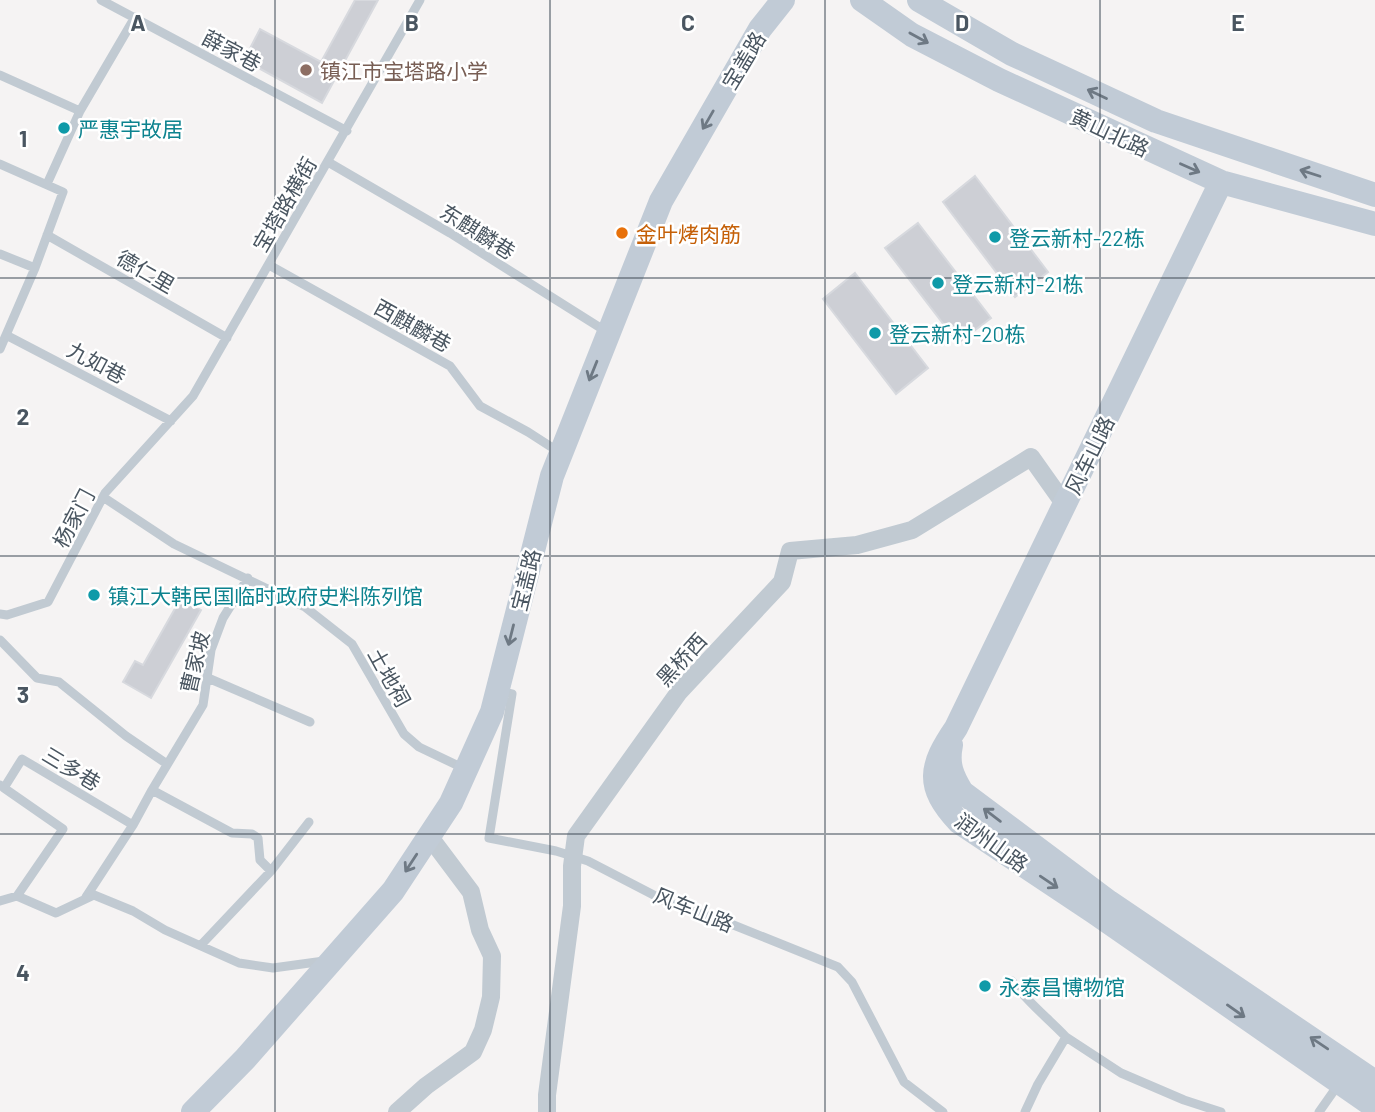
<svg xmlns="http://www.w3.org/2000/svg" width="1375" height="1112" viewBox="0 0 1375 1112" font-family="Barlow,'Noto Sans SC',sans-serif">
  <rect width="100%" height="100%" fill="#f5f3f3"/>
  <path fill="#cdcfd5" stroke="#d7d9de" stroke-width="2" d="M355 0H378L322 103 244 60 260 29 321 62Z
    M975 176 1048 272 1015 297 943 202Z
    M918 223 991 318 958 343 885 248Z
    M855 273 928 368 896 394 823 299Z
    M181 598 201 610 151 698 123 682 135 661 143 665Z"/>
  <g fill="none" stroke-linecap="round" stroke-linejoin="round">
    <path stroke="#c1cad2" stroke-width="9" d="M101 0 347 131
      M0 75 80 111
      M328 162 450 233 607 332
      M0 164 63 192 35 268
      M47 184 80 111 135 17
      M47 235 227 338
      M0 254 35 268 6 335 171 421
      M269 265 450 366 480 406 528 432 559 452
      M0 349 6 335
      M103 497 174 544 305 607 352 644 404 734 419 747 463 768
      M248 578 223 618 211 650 203 705 152 790 232 833 252 834 258 838 260 860 271 871
      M0 614 7 615 48 602 105 493 193 396 420 0
      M0 640 37 678 59 682 126 736 167 764
      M208 678 310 722
      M498 691 512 694 489 838 556 851 588 861 671 904 726 922 838 967 852 982 904 1082 943 1112
      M0 785 4 788 22 759 133 825
      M4 788 63 829 17 896
      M86 897 133 825 152 790
      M0 901 17 896 56 913 94 895 133 911 165 930 239 963 273 968 324 961
      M201 945 271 871 309 822
      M1012 981C1027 1002 1048 1018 1066 1037
      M1025 1112 1038 1084 1066 1037 1121 1073 1184 1100 1221 1112
      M1319 1112 1338 1085"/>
    <path stroke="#c1cad2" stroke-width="18" d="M397 1112 426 1086 473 1052 483 1030 491 997 492 956 480 930 471 892 429 836
      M547 1112V1095L572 906V866L576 836 679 692 782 582 790 551 857 545 912 530 1031 457 1065 505"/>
    <path stroke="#c1cbd6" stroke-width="24" d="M862 0 912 35 999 80 1221 182 1375 224
      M919 0 1012 54 1156 121 1375 195
      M1221 182 956 728C930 766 925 786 959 822L1094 912 1375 1107
      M951 745C947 764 952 776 962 792L1109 902 1375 1082
      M193 1112 245 1059 393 891 451 803 492 712 552 476 661 201 760 29 783 0"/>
  </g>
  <defs><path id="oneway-shaft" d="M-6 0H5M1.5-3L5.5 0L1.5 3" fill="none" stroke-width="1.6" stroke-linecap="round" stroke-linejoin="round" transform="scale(1.75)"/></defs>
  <g stroke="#6e7984">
    <use href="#oneway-shaft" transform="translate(919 38) rotate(29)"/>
    <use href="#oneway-shaft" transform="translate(1097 94) rotate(-155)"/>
    <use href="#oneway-shaft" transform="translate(708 120) rotate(120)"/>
    <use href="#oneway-shaft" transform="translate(1190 168) rotate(24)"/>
    <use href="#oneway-shaft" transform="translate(1310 173) rotate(-162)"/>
    <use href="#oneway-shaft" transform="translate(593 371) rotate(112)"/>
    <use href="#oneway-shaft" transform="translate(511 635) rotate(104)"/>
    <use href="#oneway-shaft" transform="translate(992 815) rotate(-143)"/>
    <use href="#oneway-shaft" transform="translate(411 863) rotate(123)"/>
    <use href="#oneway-shaft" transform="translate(1049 882) rotate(34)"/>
    <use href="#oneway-shaft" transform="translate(1236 1011) rotate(35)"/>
    <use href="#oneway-shaft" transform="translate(1319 1043) rotate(-146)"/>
  </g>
  <path fill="none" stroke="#4a5661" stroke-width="2" stroke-opacity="0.55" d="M275 0V1112M550 0V1112M825 0V1112M1100 0V1112M0 278H1375M0 556H1375M0 834H1375"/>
  <circle fill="#8d6e63" stroke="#fff" stroke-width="2.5" cx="306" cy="70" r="7"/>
  <g fill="#0f9aa8" stroke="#fff" stroke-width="2.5">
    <circle cx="64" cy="128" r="7"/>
    <circle cx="995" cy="237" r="7"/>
    <circle cx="938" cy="283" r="7"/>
    <circle cx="875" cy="333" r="7"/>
    <circle cx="94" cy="595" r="7"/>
    <circle cx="985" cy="986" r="7"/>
  </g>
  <circle fill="#e8710a" stroke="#fff" stroke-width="2.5" cx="622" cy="233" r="7"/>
  <g text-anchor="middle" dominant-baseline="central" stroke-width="5" stroke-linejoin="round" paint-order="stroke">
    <g font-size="21" fill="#4a5661" stroke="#fff">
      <text transform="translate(232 50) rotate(28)">薛家巷</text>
      <text transform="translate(743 60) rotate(-59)">宝盖路</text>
      <text transform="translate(1110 132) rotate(25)">黄山北路</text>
      <text transform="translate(284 204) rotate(-60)">宝塔路横街</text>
      <text transform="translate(478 231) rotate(32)">东麒麟巷</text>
      <text transform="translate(146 271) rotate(30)">德仁里</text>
      <text transform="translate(413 325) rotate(29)">西麒麟巷</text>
      <text transform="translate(97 362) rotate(28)">九如巷</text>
      <text transform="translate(1089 455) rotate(-64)">风车山路</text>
      <text transform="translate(73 518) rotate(-62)">杨家门</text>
      <text transform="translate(525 580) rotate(-76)">宝盖路</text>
      <text transform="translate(681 659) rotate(-48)">黑桥西</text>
      <text transform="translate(194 662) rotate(-77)">曹家坡</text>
      <text transform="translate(390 677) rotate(61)">土地祠</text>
      <text transform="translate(72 768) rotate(31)">三多巷</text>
      <text transform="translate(992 842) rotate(36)">润州山路</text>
      <text transform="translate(694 909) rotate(22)">风车山路</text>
    </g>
    <g font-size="21" fill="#785e54" stroke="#fff" text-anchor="start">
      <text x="320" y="70">镇江市宝塔路小学</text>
    </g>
    <g font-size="21" fill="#0d838f" stroke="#fff" text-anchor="start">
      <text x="78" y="128">严惠宇故居</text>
      <text x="1009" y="237">登云新村-22栋</text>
      <text x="952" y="283">登云新村-21栋</text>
      <text x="889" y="333">登云新村-20栋</text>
      <text x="108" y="595">镇江大韩民国临时政府史料陈列馆</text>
      <text x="999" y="986">永泰昌博物馆</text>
    </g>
    <g font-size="21" fill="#c56008" stroke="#fff" text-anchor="start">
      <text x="636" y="233">金叶烤肉筋</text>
    </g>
  </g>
  <g font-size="23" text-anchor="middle" font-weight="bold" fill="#4a5661" stroke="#fff" stroke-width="5" stroke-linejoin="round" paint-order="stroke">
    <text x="138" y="31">A</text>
    <text x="412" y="31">B</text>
    <text x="688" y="31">C</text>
    <text x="962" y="31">D</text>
    <text x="1238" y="31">E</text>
    <text x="23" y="147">1</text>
    <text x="23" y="425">2</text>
    <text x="23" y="703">3</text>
    <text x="23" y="981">4</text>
  </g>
</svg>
